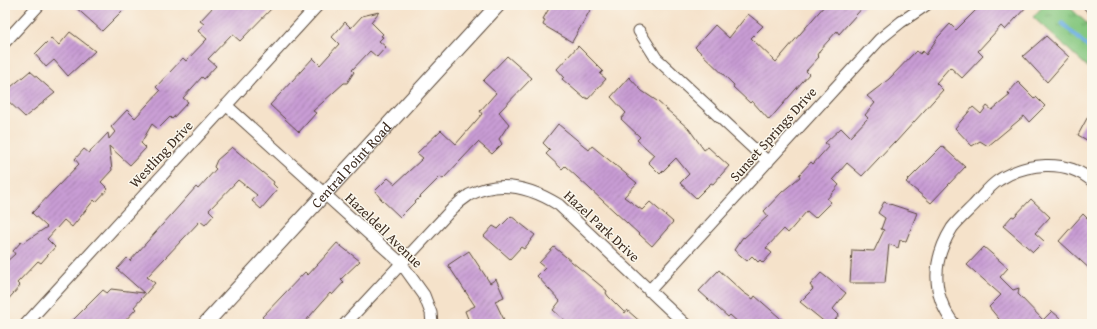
<svg xmlns="http://www.w3.org/2000/svg" width="1097" height="329" viewBox="0 0 1097 329" font-family="'Gentium Book Plus',serif">
  <defs>
    <pattern id="grass-tufts" width="24" height="20" patternUnits="userSpaceOnUse"><rect width="24" height="20" fill="#86c880"/><path d="M3 7l-1-3M5 7V3M7 7l1-3M15 17l-1-3M17 17v-4M19 17l1-3" fill="none" stroke="#6fa368"/></pattern>
    <pattern id="building-hatch" width="6" height="6" patternUnits="userSpaceOnUse"><rect width="6" height="6" fill="#c89cd4"/><path d="M-1 1l2-2M0 6l6-6M5 7l2-2" fill="none" stroke="#a47fab"/></pattern>
  </defs>
  <rect width="100%" height="100%" fill="#fbf7ec"/>
  <filter id="ink" filterUnits="userSpaceOnUse"><feTurbulence type="fractalNoise" baseFrequency=".025" numOctaves="2"/><feDisplacementMap in="SourceGraphic" scale="8" xChannelSelector="R" yChannelSelector="G"/><feConvolveMatrix kernelMatrix="1 2 1 2 8 2 1 2 1" color-interpolation-filters="sRGB"/></filter>
  <filter id="wash" filterUnits="userSpaceOnUse"><feTurbulence type="fractalNoise" baseFrequency=".012" numOctaves="4" result="noise"/><feDisplacementMap in="SourceGraphic" scale="16" xChannelSelector="R" yChannelSelector="G"/><feGaussianBlur stdDeviation="0.9" result="paint"/><feColorMatrix in="noise" values="0 0 0 0 0 0 0 0 0 0 0 0 0 0 0 0 0 1.4 0 .05"/><feComposite in="paint" operator="in"/></filter>
  <g filter="url(#wash)">
    <rect width="100%" height="100%" fill="#f5e2ca"/>
    <path fill="url(#grass-tufts)" stroke="#60794f" d="M1044 5H1067L1092 28V71L1033 17Z"/>
    <g fill="none" stroke-linecap="round" stroke-linejoin="round">
      <path stroke="#70b1e4" stroke-width="4" d="M1062 23 1092 51"/>
    </g>
    <g id="blocks">
      <path fill="url(#building-hatch)" d="M73 5H128L102 31Z
        M215 5H275L240 41 232 34 208 59 216 66 204 79 202 77 183 98 188 102 172 119 170 117 158 129 152 124 141 143 146 148 130 165 109 146 112 170 101 182 108 189 96 202 94 200 72 227 64 220 47 239 55 247 41 263 38 261 17 283 20 286 5 303V263L15 254 13 251 21 242 23 243 47 227 32 213 79 164 75 159 84 149 89 153 108 133 109 139 115 132 111 127 127 110 135 118 160 91 156 87 183 58 186 61 207 39 198 31 204 24 200 21Z
        M551 5H593L572 42 543 25 545 20 543 19Z
        M825 5H865L839 34 837 31 820 50 817 55 819 57 806 71 809 74 769 120 752 101 750 103 733 87 734 85 695 47 715 25 729 38 748 14 763 26 751 38 776 62Z
        M981 5H1028L1005 30 1001 26 978 51 983 56 962 78 950 67 936 83 943 90 895 143 894 142 862 176 847 163 833 179 839 185 827 199 831 202 815 218 807 211 788 233 784 229 766 248 772 253 763 263 760 260 758 262 752 256 747 261 734 250 743 237 744 238 768 216 764 211 782 192 800 177 799 175 811 162 813 164 829 146 825 143 841 128 850 137 868 118 865 115 875 103 867 96 889 79 916 51 920 54 923 51 926 55 938 37 950 24 956 30Z
        M379 12 371 22 383 34 381 36 383 37 379 41 386 47 377 57 370 51 352 70 354 72 347 83H344L313 111 316 113 299 132 270 105 313 58 320 65 339 44 332 37 345 22 351 28 362 16Z
        M70 32 95 51 68 76 54 60 46 67 35 54 51 38 59 45Z
        M1046 36 1069 57 1047 82 1023 56Z
        M578 46 603 71 600 74 606 79 588 99 585 97 584 98 562 79 564 77 557 69Z
        M507 56 532 78 499 112 509 124 499 139 502 144 492 154 478 142 443 179 440 177 400 217 381 199 375 191 388 178 395 184 421 160 423 158 417 153 441 130 456 144 482 114 480 111 496 93 483 81Z
        M30 71 55 93 25 117 5 98V92Z
        M629 77 642 91 657 101 689 129 704 150 708 147 729 166 713 184 711 183 696 198 680 183 689 174 676 158 660 174 648 162 654 155 637 140 640 137 621 119 626 113 611 97Z
        M1018 82 1035 99 1036 97 1045 106 1029 122 1024 116 988 146 980 141 972 146 955 128 973 107 981 114 987 106 992 110 1010 95 1008 93Z
        M1092 109V143L1078 135Z
        M558 124 589 150 592 146 637 183 624 197 642 210 650 202 673 222 652 246 565 166 562 169 546 154 550 150 543 143Z
        M942 146 965 167 931 203 906 182Z
        M232 147 274 182 273 184 278 189 261 209 252 201 257 195 238 180 209 210 214 215 205 225 200 221 147 277 155 283 134 307 136 309 122 324H69L103 290 107 293 111 289 144 293 117 269 127 258 130 261 196 187 198 189 216 169 214 167 217 160Z
        M1031 199 1050 217 1035 233 1044 241 1033 252 1003 226 1012 216 1014 217Z
        M884 202 917 213 906 241 900 240 898 248 889 244 885 283H850L852 250 874 251 884 230 881 229 885 218 878 213Z
        M1083 214 1092 223V271L1059 241Z
        M511 216 535 235 524 249 521 247 510 259 484 236 493 226 498 229Z
        M337 243 360 261 341 279 344 282 332 295 330 293 303 324H269L262 317 305 272 308 275Z
        M554 247 607 291 606 293 608 296 625 313 627 310 643 324H569L553 310 560 301 537 276 545 268 539 263Z
        M984 247 1008 268 1000 277 1013 290 1019 288 1018 294 1043 320 1052 311 1060 318 1055 324H1003L989 307 1001 295 967 265Z
        M469 251 490 283 496 279 504 297 495 301 506 324H470L465 311 475 306 448 265Z
        M719 270 743 292 753 299 755 296 787 324H740L730 315 728 317 699 291Z
        M821 273 846 293 833 309 839 315 832 324H827L800 302 813 289 810 285Z"/>
    </g>
  </g>
  <g filter="url(#ink)">
    <use href="#blocks" fill-opacity="0" stroke="#574638" stroke-width="1"/>
    <g fill="none" stroke-linecap="round" stroke-linejoin="round">
      <defs>
        <path id="minor" d="M1089 5 1092 8
          M639 31 656 58 768 162
          M5 42 39 5
          M226 105 401 263 424 295 431 313 432 324
          M649 291 880 39 901 22 926 5
          M26 324 318 5
          M345 324 452 209C457 204 463 199 469 195 500 179 532 188 559 205L685 324
          M954 324C931 294 932 260 952 228 958 220 966 213 973 206 981 198 989 186 999 180 1025 163 1066 158 1092 181"/>
        <g id="tertiary">
          <path id="s1" d="M205 324 498 5"/>
        </g>
      </defs>
      <use href="#minor" stroke="#574638" stroke-width="13"/>
      <use href="#tertiary" stroke="#574638" stroke-width="16"/>
      <use href="#minor" stroke="#fff" stroke-width="11"/>
      <use href="#tertiary" stroke="#fff" stroke-width="14"/>
    </g>
  </g>
  <g text-anchor="middle" dominant-baseline="central" stroke-width="3" stroke-linejoin="round" paint-order="stroke">
    <g font-size="14" fill="#3b2a1e" stroke="#fbf7ec">
      <text transform="translate(773 134) rotate(-48)">Sunset Springs Drive</text>
      <text transform="translate(161 154) rotate(-47)">Westling Drive</text>
      <text stroke="none"><textPath href="#s1" startOffset="216">Central Point Road</textPath></text>
      <text transform="translate(602 226) rotate(43)">Hazel Park Drive</text>
      <text transform="translate(384 230) rotate(44)">Hazeldell Avenue</text>
    </g>
  </g>
  <rect width="1097" height="329" fill="none" stroke="#fbf7ec" stroke-width="20"/>
</svg>
